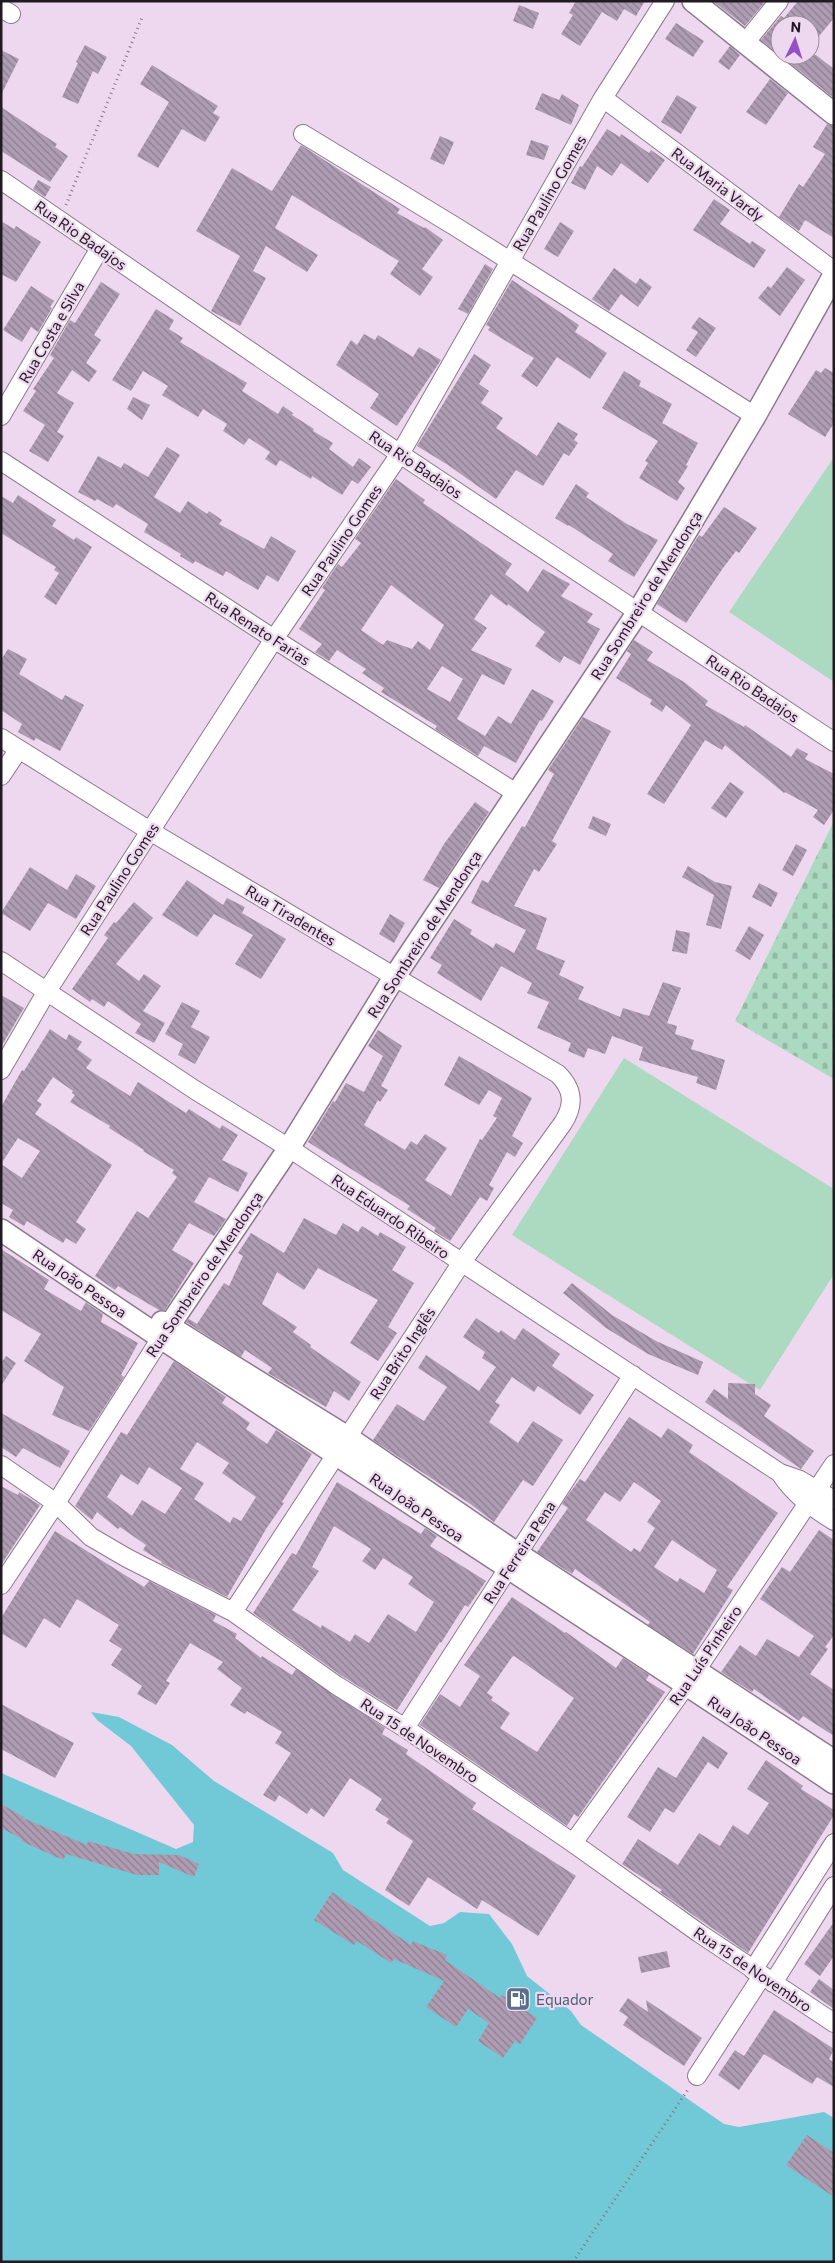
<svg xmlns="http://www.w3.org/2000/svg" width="835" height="2263" viewBox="0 0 835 2263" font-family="Commissioner,sans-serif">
  <defs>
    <pattern id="cemetery-stones" width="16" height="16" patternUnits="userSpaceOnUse" patternTransform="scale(1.25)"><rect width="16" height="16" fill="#abdac0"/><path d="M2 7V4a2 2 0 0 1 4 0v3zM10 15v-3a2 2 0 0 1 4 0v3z" fill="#93baa5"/></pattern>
    <pattern id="building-back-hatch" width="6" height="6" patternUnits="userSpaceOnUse" patternTransform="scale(1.25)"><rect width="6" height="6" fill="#ae9cb2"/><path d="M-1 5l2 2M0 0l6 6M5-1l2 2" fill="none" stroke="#8d7e90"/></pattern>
  </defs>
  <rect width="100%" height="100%" fill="#eed8ef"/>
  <path fill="#abdac0" d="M834 457V682L729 612Z
    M624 1058 834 1189V1274L760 1390 512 1235Z"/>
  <path fill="url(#cemetery-stones)" d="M834 821V1079L735 1021Z"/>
  <path fill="#71c9d8" d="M91 1712 119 1717 172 1745 214 1781 333 1853 343 1870 430 1926 444 1923 460 1912 489 1914 512 1944 527 1976 571 2011 581 2025 724 2124 739 2127 824 2112 834 2118V2262H1V1773L176 1849 193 1842 194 1825 131 1746 97 1720Z"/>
  <path fill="url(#building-back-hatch)" fill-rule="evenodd" d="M576 1H645L636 16 624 9 617 21 602 12 580 46 561 34 573 15 569 13Z
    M713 1H762L764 3 745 26Z
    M798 1H834V18L810 47V25H780V55L761 40 781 16 784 18Z
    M519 5 539 13 533 29 513 21Z
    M676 23 704 41 693 57 665 39Z
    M85 45 107 57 98 74 93 71 78 104 62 97 78 63 76 62Z
    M730 46 740 55 729 70 718 62Z
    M1 50 19 59 1 95Z
    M787 55H816L834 69V98L785 59Z
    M152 65 218 106 213 113 220 117 205 142 182 129 158 168 137 156 169 102 140 84Z
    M770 79 788 93 766 125 746 112Z
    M542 93 559 100 562 94 579 105 571 125 535 109Z
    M677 95 697 107 681 134 661 122Z
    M1 107 57 144 55 147 68 156 50 182 1 151Z
    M827 124 834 126V238L805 220 799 231 779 217 799 184 803 187 825 154 813 147Z
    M607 129 620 137 621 134 649 153 651 150 665 160 648 183 621 163 612 176 597 166 585 190 571 183 580 166 582 167Z
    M440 136 454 142 444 165 430 159Z
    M531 140 549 146 544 160 526 155Z
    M301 145 400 209 397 213 424 228 425 227 443 240 422 269 433 277 420 296 390 274 399 261 292 195 275 228 318 255 307 272 266 246 253 271 266 278 240 326 211 311 240 256 196 231 232 168 272 191Z
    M38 180 51 187 45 197 33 189Z
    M714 199 730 210 720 224 750 244 752 241 766 250 754 268 693 230Z
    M1 221 14 229 16 226 41 242 16 282 1 274Z
    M560 222 574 231 558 257 544 249Z
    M485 264 493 269 468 314 458 309Z
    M787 267 805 280 780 316 758 298 768 286 771 288Z
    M614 268 636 284 640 278 652 287 638 307 621 294 609 311 592 299Z
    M512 280 579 325 575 332 607 353 590 379 557 357 537 387 521 376 534 358 488 330 490 327 486 325Z
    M101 282 120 294 94 335 101 340 86 363 97 371 89 382 72 370 57 393 74 403 57 432 64 436 48 462 29 451 45 425 23 411 36 391 33 389 54 358 50 355 70 320 75 323Z
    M31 286 54 301 50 307 52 308 38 332 31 327 22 342 3 330Z
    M156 309 174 320 169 329 183 338 180 342 247 383 242 391 278 414 283 406 293 413 292 415 314 429 313 431 333 443 329 449 353 467 359 458 371 467 358 484 352 480 342 495 312 476 311 479 280 460 276 466 265 459 270 452 249 438 244 445 223 431 227 424 203 409 198 417 162 395 168 386 143 371 131 391 112 380Z
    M699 317 716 328 696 357 686 350 698 332 691 328Z
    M364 334 375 340 378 335 413 357 419 347 441 360 397 426 370 408 379 394 336 365 351 340 357 345Z
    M474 354 491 365 479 384 489 391 481 403 503 418 496 428 537 456 558 422 578 434 574 440 578 443 569 456 564 453 543 486 516 470 496 499 448 465 417 446Z
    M825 368 834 373V423L825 437 788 414 816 370 821 373Z
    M624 371 641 381 639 386 672 404 662 423 698 443 686 465 688 466 678 482 685 488 677 501 639 478 648 463 645 461 658 441 602 408Z
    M133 397 150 405 142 420 127 409Z
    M167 447 180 455 154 497 180 513 188 501 207 514 209 511 222 520 219 524 264 549 271 536 296 551 278 582 267 575 258 590 226 571 223 576 195 561 193 564 180 556 181 554 144 532 148 524 116 504 113 508 97 499 95 501 78 492 98 456 121 468 124 463 148 477Z
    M396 479 425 500 423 503 512 564 505 574 528 592 543 569 570 584 561 596 593 614 587 622 600 629 580 665 564 656 560 663 535 646 545 632 508 604 507 606 491 594 474 619 487 628 471 650 512 669 504 685 482 674 457 719 485 736 498 716 511 724 532 689 554 701 542 721 540 720 516 763 484 746 478 756 435 729 437 726 381 692 384 688 362 673 366 669 337 650 329 661 315 652 322 644 299 629 325 590 322 588 338 564 342 567 361 543 355 539ZM391 585 444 625 430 650 418 641 412 649 387 640 383 645 361 630ZM442 666 463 679 450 702 427 689Z
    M576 484 589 493 586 497 627 524 658 540 634 577 608 561 613 554 569 525 568 526 555 518Z
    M18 495 56 520 52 526 74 540 76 537 92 547 56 605 44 597 59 573 54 570 56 567 1 533V496L13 503Z
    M724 507 757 528 739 553 736 551 723 568 686 623 657 604 699 535 702 537Z
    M634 640 653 652 647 660 684 682 708 701 705 705 744 727 745 725 791 757 797 748 808 754 805 759 834 774V810L824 825 813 817 818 810 785 792 784 793 725 745 722 750 705 740 664 804 647 794 691 725 666 705 662 712 650 704 652 700 616 678 631 654 627 651Z
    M8 649 27 659 19 674 62 700 65 695 84 705 60 751 36 738 34 741 18 732 22 724 1 710V660Z
    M583 717 611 731 552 841 557 844 539 872 534 869 514 906 547 918 536 949 565 961 559 975 584 987 578 999 620 1017 623 1008 649 1016 663 982 681 988 667 1023 677 1026 675 1034 694 1040 691 1049 725 1060 716 1090 696 1083 698 1077 639 1060 643 1047 612 1036 605 1054 588 1048 584 1058 568 1051 571 1043 537 1028 549 1002 527 993 532 983 501 966 481 1001 437 973 442 965 430 958 454 919 472 930 470 934 493 948 496 943 514 953 526 930 471 903 482 880 488 883 522 826 525 827 554 774 548 770Z
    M730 782 744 792 726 818 711 808Z
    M475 802 489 812 439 888 423 880 444 844Z
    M593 816 611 824 606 836 588 828Z
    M796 844 807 850 793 876 782 870Z
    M688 866 715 882 732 886 721 929 706 925 714 895 682 877Z
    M30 867 67 890 76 874 96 886 76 919 48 903 30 931 1 913Z
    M187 880 223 905 227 898 245 907 242 913 286 939 261 979 235 964 253 935 214 914 197 937 162 915Z
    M759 883 778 893 771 907 752 897Z
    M134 902 153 918 116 964 139 981 144 974 161 986 143 1011 165 1023 154 1043 135 1033 141 1024 108 1001 104 1007 92 999 90 1002 72 989 108 938 104 935 114 922 116 923Z
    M390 914 405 923 394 943 379 934Z
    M749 926 764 935 750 960 735 951Z
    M676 930 690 933 687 954 672 951Z
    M1 995 24 1008 1 1047Z
    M182 1002 200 1011 191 1027 210 1037 195 1064 178 1055 183 1044 165 1034Z
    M50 1029 66 1040 69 1034 82 1042 77 1049 92 1060 86 1068 130 1096 138 1082 186 1113 189 1109 220 1129 222 1125 238 1135 222 1160 248 1173 238 1192 209 1177 194 1202 226 1219 214 1236 189 1223 172 1250 194 1263 165 1310H159L118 1286 115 1290 95 1276 137 1211 148 1218 177 1177 172 1173 174 1170 143 1151 144 1150 109 1128 110 1126 70 1102 75 1095 72 1093 73 1091 53 1077 37 1101 42 1104 35 1114 112 1165 76 1222 86 1229 76 1244 66 1238 63 1243 27 1221 24 1226 9 1217 13 1210 1 1203V1107L22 1070 24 1071ZM18 1138 40 1151 22 1178 1 1164Z
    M378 1030 402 1046 381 1086 388 1090 380 1102 378 1100 364 1125 405 1150 411 1141 417 1145 425 1134 447 1148 425 1180 451 1196 480 1139 482 1140 497 1118 493 1116 502 1098 489 1090 479 1105 444 1085 459 1056 532 1098 512 1136 523 1143 515 1157 507 1152 489 1185 494 1188 487 1201 480 1197 450 1241 434 1231 436 1228 407 1209 410 1206 308 1142 333 1101 335 1102 346 1083 364 1092 383 1056 368 1046Z
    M304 1218 336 1235 343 1223 358 1232 362 1226 378 1236 380 1232 406 1247 392 1270 414 1283 388 1327 397 1333 378 1361 350 1343 378 1300 318 1268 304 1290 277 1272 262 1304 297 1327 293 1332 311 1345 310 1347 361 1382 349 1401 334 1391 326 1407 268 1373 272 1368 245 1350 241 1357 186 1322 189 1319 197 1324 224 1283 229 1286 243 1256 238 1253 251 1233 284 1253Z
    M1 1249 49 1280 44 1289 81 1311 86 1302 88 1304 103 1314 101 1322 138 1343 121 1375 124 1377 89 1431 52 1415 64 1387 24 1361 41 1334 1 1310Z
    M572 1283 612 1315 656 1341 703 1362 698 1375 648 1354 606 1328 563 1293Z
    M476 1318 499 1333 501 1330 515 1340 523 1328 560 1354 552 1366 594 1395 580 1415 538 1386 534 1392 512 1377 495 1402 500 1405 489 1422 518 1443 533 1421 563 1440 533 1486 523 1480 494 1522 469 1503 373 1440 397 1404 424 1421 447 1387 418 1368 426 1355 479 1391 496 1367 482 1358 485 1352 463 1337Z
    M6 1356 16 1363 1 1386V1363Z
    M174 1361 226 1397 222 1403 250 1423 246 1429 267 1444 276 1430 312 1454 282 1502 284 1503 266 1529 227 1597 161 1563 162 1562 143 1550 146 1545 120 1527 118 1529 97 1512 92 1520 75 1506 121 1432 127 1435ZM197 1442 229 1463 222 1473 256 1497 241 1521 233 1517 230 1523 194 1499 204 1483 180 1469ZM149 1467 182 1488 165 1514 142 1500 132 1516 107 1497 121 1474 138 1485Z
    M728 1383 755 1384V1394L771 1405 764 1416 814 1451 801 1469 705 1402 714 1389 728 1399Z
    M1 1413 70 1451 60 1468 23 1448 16 1457 1 1447Z
    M629 1417 661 1438 668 1428 693 1445 689 1452 778 1513 727 1587 733 1590 693 1654 648 1625 650 1622 575 1569 572 1574 537 1552 568 1508 562 1504 565 1499 580 1479 585 1482ZM634 1482 661 1501 647 1522 655 1528 640 1552 634 1548 631 1552 586 1520 605 1492 620 1502ZM672 1540 717 1570 704 1593 680 1578 677 1582 654 1567Z
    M337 1482 421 1534 425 1528 437 1536 430 1546 486 1581 468 1607 465 1605 441 1643 440 1642 397 1710 342 1676 253 1613 292 1553 296 1555ZM334 1526 371 1549 362 1561 375 1570 383 1558 413 1577 408 1584 434 1602 416 1632 388 1614 369 1643 355 1634 350 1642 322 1625 321 1628 292 1610 319 1571 312 1567Z
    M1 1486 18 1495 19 1492 40 1505 1 1565Z
    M819 1530 834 1540V1635L825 1647 828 1649 810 1674 834 1690V1736L803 1716 799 1721 754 1689 752 1692 721 1672 740 1645 756 1656 767 1639 799 1657 814 1636 760 1599 782 1567 790 1572Z
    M55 1531 144 1587 149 1581 216 1615 213 1621 237 1634 235 1638 261 1658 262 1656 292 1675 296 1669 385 1728 382 1734 408 1750 406 1754 476 1803 472 1809 576 1876 538 1936 482 1900 477 1909 428 1877 409 1906 385 1890 413 1841 386 1823 389 1819 375 1810 382 1799 350 1778 324 1817 311 1808 307 1814 279 1795 275 1802 263 1795 291 1753 275 1743 282 1732 247 1711 245 1714 230 1705 242 1688 217 1669 223 1662 190 1643 166 1681 170 1683 156 1705 137 1694 142 1686 111 1665 122 1649 109 1641 119 1625 77 1599 60 1628 44 1618 26 1648 1 1633V1618Z
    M512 1597 565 1633 566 1632 616 1668 623 1658 649 1675 646 1680 665 1692 578 1817 574 1814 567 1826 420 1725 440 1694 460 1707 480 1676 464 1665ZM514 1656 574 1698 537 1752 500 1728 510 1713 491 1700 493 1697 487 1693 512 1657Z
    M1 1704 74 1743 55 1778 1 1749Z
    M703 1736 728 1753 718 1769 708 1762 674 1813 665 1808 650 1832 627 1817 658 1767 676 1778Z
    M766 1760 803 1786 801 1789 834 1810V1815L748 1953 660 1892 662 1890 622 1864 638 1839 678 1865 699 1833 720 1846 733 1825 748 1835 769 1803 747 1789Z
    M1 1804 24 1817 23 1818 87 1845 88 1841 134 1854 179 1855 199 1864 194 1877 159 1862V1875H137L66 1854 63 1860 21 1841 22 1839 1 1828Z
    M332 1892 411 1945 413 1941 447 1955 445 1960 500 1998 502 1995 537 2018 520 2044 515 2041 503 2058 478 2041 489 2023 468 2009 456 2027 426 2007 444 1981 394 1959 391 1963 357 1941 354 1945 314 1920Z
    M834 1922V1956L820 1976 804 1964Z
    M667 1951 670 1967 641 1973 638 1957Z
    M819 1979 834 1990V2009L810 1992Z
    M628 1998 648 2012 646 2000 702 2038 684 2066 623 2025 628 2017 619 2011Z
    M774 2010 834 2049 829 2059 834 2063V2087L817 2077 812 2084 764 2054 739 2090 718 2075 735 2050 744 2056Z
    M807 2135 834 2153V2197L786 2165Z"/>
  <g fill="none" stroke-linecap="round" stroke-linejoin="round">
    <defs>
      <path id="minor" d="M1 8 11 14
        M745 43 779 1
        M603 98 834 271
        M303 134 456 227 755 416
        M1 180 400 454 834 742
        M1 416 100 248
        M1 461 274 639 516 793
        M1 738 150 831 558 1074C573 1089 575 1104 563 1123L462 1262 233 1612
        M1 776 19 749
        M1 961 195 1090 289 1148 780 1473 800 1480 834 1500
        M1 1070 47 991 274 639 400 454 603 98 665 1
        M1 1465 56 1503 91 1537 127 1558 233 1612 336 1685 405 1728 573 1843 699 1933 834 2023
        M780 1473C794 1495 812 1507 834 1521
        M1 1585 56 1503 168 1327
        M405 1728 633 1375
        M573 1843 687 1684 834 1464
        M753 1970 834 1843
        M773 1983 834 1886
        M697 2076 762 1976"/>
      <path id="tertiary" d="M693 1 834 114
        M1 1230C169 1344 338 1456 507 1567 616 1639 726 1710 834 1783
        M162 1322 347 1437 518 1554 834 1761
        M169 1326 289 1148 395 976 638 612 755 416 834 275"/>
    </defs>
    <use href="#minor" stroke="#8d798e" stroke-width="20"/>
    <use href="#tertiary" stroke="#8d798e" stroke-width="24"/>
    <path stroke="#857685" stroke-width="3" stroke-dasharray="1 4" stroke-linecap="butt" d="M66 205 143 15
      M573 2262 689 2088"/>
    <use href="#minor" stroke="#fff" stroke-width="18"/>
    <use href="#tertiary" stroke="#fff" stroke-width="21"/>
  </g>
  <defs>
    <symbol id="fuel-square" viewBox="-11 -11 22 22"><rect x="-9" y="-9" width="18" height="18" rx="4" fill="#5c6f8a" stroke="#eed8ef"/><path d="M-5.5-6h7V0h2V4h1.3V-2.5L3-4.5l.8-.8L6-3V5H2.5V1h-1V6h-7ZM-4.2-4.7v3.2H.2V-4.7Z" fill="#fff"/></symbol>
  </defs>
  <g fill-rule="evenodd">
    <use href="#fuel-square" x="504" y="1985" width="28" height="28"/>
  </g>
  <g text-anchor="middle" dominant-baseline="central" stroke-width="4.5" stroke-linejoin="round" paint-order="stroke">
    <g font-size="15" fill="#221a22" stroke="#eed8ef">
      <text transform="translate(718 184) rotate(37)">Rua Maria Vardy</text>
      <text transform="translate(549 193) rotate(-60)">Rua Paulino Gomes</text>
      <text transform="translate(81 235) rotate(35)">Rua Rio Badajos</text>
      <text transform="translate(51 332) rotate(-60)">Rua Costa e Silva</text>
      <text transform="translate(416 464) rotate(34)">Rua Rio Badajos</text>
      <text transform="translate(341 540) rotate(-56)">Rua Paulino Gomes</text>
      <text transform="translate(646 595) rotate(-58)">Rua Sombreiro de Mendonça</text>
      <text transform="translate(258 628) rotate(33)">Rua Renato Farias</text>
      <text transform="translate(753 688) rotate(34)">Rua Rio Badajos</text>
      <text transform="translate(119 879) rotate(-57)">Rua Paulino Gomes</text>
      <text transform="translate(291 915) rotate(31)">Rua Tiradentes</text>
      <text transform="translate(424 934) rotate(-57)">Rua Sombreiro de Mendonça</text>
      <text transform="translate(391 1216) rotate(34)">Rua Eduardo Ribeiro</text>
      <text transform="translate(204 1274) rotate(-56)">Rua Sombreiro de Mendonça</text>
      <text transform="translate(80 1283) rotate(34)">Rua João Pessoa</text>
      <text transform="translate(402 1353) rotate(-57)">Rua Brito Inglês</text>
      <text transform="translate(417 1507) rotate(34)">Rua João Pessoa</text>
      <text transform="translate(519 1552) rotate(-57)">Rua Ferreira Pena</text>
      <text transform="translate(705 1655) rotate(-56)">Rua Luís Pinheiro</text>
      <text transform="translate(755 1730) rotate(34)">Rua João Pessoa</text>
      <text transform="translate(420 1740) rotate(34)">Rua 15 de Novembro</text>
      <text transform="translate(753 1969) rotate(34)">Rua 15 de Novembro</text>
    </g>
    <g font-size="15" fill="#4e5e75" stroke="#eed8ef" text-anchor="start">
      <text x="536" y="1999">Equador</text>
    </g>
  </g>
  <rect width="835" height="2263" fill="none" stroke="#221a22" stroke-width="5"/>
  <g transform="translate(795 40) rotate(4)"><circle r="24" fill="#eed8ef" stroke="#9c8c9d"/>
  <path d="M0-4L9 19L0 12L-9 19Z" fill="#9550c4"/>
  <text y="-8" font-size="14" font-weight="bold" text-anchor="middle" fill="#221a22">N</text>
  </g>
</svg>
